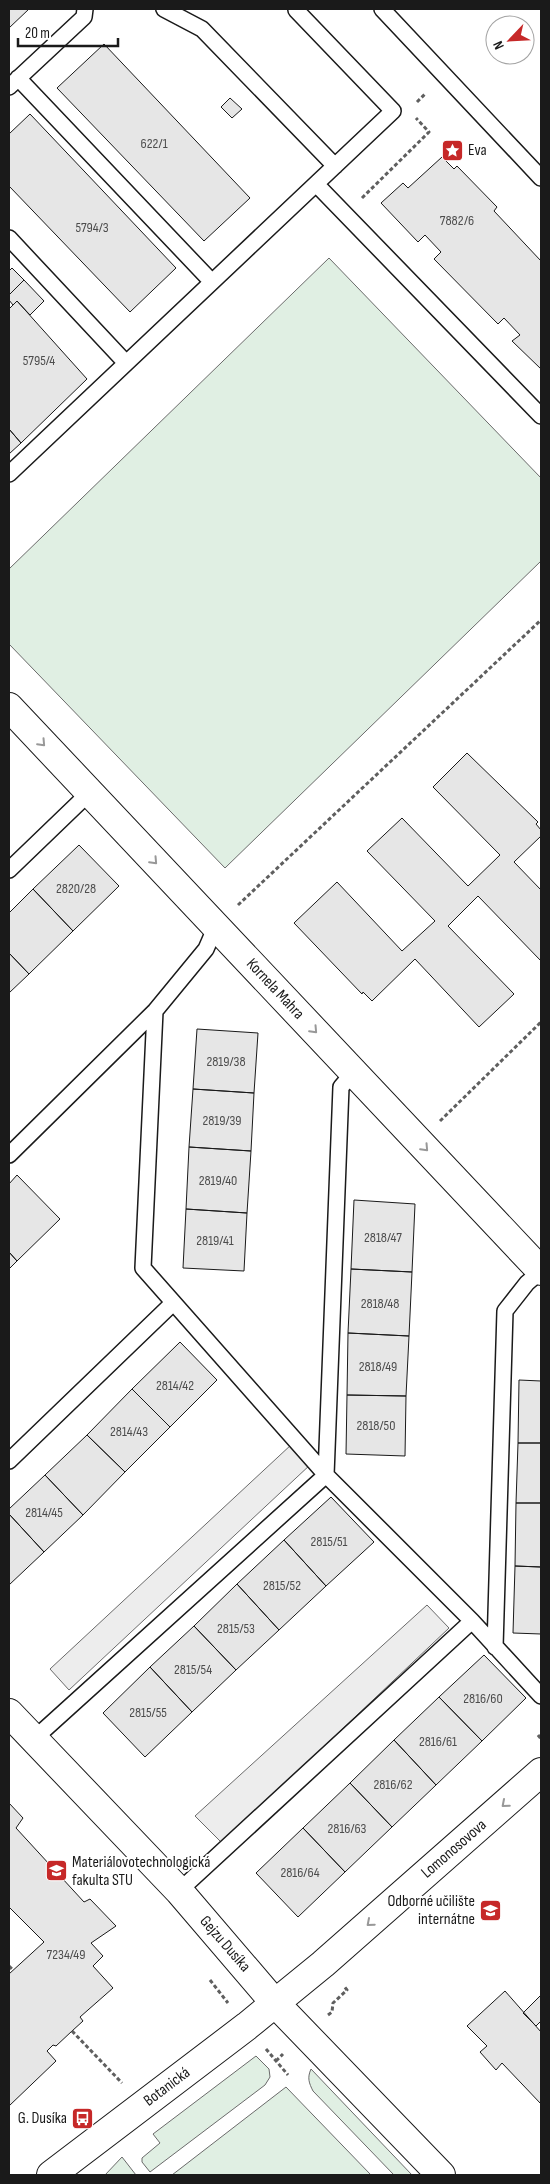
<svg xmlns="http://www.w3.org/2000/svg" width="550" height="2184" viewBox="0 0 550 2184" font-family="'Sofia Sans Condensed',sans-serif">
  <rect width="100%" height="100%" fill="#fff"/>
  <path fill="#e0efe3" stroke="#6a6a6a" d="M329 258 541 478V561L225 868 9 644V569Z
    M256 2056 269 2069 270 2077 265 2085 150 2172 142 2162V2158L160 2143 153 2134Z
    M311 2069 412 2175H394L313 2091C309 2083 307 2078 311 2069Z
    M286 2087 371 2175H172Z
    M122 2157 136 2175H105Z"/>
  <path fill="#ededed" stroke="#6a6a6a" d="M292 1444 311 1464 69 1690 50 1669Z
    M427 1605 449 1628 222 1843 195 1816Z"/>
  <path fill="#e6e6e6" stroke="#1a1a1a" d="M9 9H29L9 28Z
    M104 44 250 198 204 241 57 88Z
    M230 98 242 109 232 118 221 107Z
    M30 114 176 268 130 312 9 186V134Z
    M442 157 454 169 457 166 497 207 494 211 541 261V369L512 341 520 335 504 318 498 324 434 259 441 252 425 235 418 242 381 203 403 183 408 188Z
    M12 268 24 280 9 295V271Z
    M24 280 44 301 30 315 17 301 13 305 9 300V295Z
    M17 301 87 379 21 443 9 429V309Z
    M9 429 21 443 9 454Z
    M467 753 538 822 536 824 541 830V836L514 862 541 890V961L478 896 448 926 514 994 479 1027 415 959 372 1001 363 992 362 994 294 923 337 882 402 951 435 921 367 851 402 818 468 886 500 855 433 787Z
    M79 845 119 886 73 931 33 889Z
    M33 889 73 931 29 974 9 953V913Z
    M9 953 29 974 9 993Z
    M197 1029 258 1033 254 1093 193 1089Z
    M193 1089 254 1093 251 1151 189 1147Z
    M189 1147 251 1151 247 1213 186 1209Z
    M17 1175 60 1219 17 1261 9 1252V1184Z
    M354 1200 415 1204 412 1272 351 1269Z
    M186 1209 247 1213 244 1271 183 1268Z
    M9 1252 17 1261 9 1269Z
    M351 1269 412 1272 409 1336 348 1333Z
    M348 1333 409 1336 406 1396 347 1395Z
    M180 1342 217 1380 170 1427 132 1389Z
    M519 1380 541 1381V1443H518Z
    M132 1389 170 1427 125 1472 87 1435Z
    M347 1395 406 1396 405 1456 346 1454Z
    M87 1435 125 1472 83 1515 45 1475Z
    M518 1443H541V1503H516Z
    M45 1475 83 1515 44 1552 9 1514V1509Z
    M331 1497 374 1542 326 1586 284 1540Z
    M516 1503H541V1567L515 1566Z
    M9 1514 44 1552 9 1585Z
    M284 1540 326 1586 279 1630 237 1584Z
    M515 1566 541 1567V1634L513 1633Z
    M237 1584 279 1630 236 1670 194 1626Z
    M194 1626 236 1670 192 1712 150 1667Z
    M484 1655 526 1698 482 1741 439 1697Z
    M150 1667 192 1712 145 1757 103 1713Z
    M439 1697 482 1741 436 1785 394 1740Z
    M394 1740 436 1785 392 1827 350 1783Z
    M350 1783 392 1827 345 1872 303 1828Z
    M9 1803 23 1818 16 1828 84 1902 90 1899 116 1926 91 1943 103 1956 93 1966 113 1988 80 2017 83 2021 72 2031 56 2046 53 2045 47 2051 56 2061 9 2106V1974L44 1942 10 1908 9 1910Z
    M303 1828 345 1872 298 1917 256 1873Z
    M505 1991 541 2032V2104L502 2063 496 2070 480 2052 487 2046 467 2026Z
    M541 1995V2021L536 2026 523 2013Z"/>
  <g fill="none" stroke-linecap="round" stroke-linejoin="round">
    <defs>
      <path id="service" d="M164 9 202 29 335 166
        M382 9 541 178
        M18 78 212 282
        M9 87 84 17 85 9
        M316 184 541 416
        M9 238 126 363
        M9 474 393 111 296 10
        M9 870 89 793
        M155 1011 143 1268 326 1475 472 1621 541 1696
        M9 1155 155 1011 206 949 216 926
        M9 1461 173 1303
        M495 1647 505 1311 527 1283 541 1271
        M34 1739 326 1475 341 1087 354 1072
        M179 1891 472 1621"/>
      <path id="minor" d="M9 707 541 1271
        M9 1713 179 1891 274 2002 441 2175
        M51 2175 247 2026 323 1964 541 1772"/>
    </defs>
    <use href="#service" stroke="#1a1a1a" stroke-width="18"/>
    <use href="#minor" stroke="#1a1a1a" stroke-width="30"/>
    <path stroke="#5f5f5f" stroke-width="3" stroke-dasharray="4 2.5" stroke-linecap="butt" d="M417 102 426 93
      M362 198 429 132 416 118
      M238 905 541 620
      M440 1121 541 1022
      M538 1735 541 1739
      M9 1966 13 1970
      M210 1980 228 2003
      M328 2015 332 2012 333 2003 347 1990 344 1986
      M72 2031 122 2083
      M266 2049 288 2075
      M276 2061 283 2054"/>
    <use href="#service" stroke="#fff" stroke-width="15"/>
    <use href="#minor" stroke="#fff" stroke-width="28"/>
  </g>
  <defs><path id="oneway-chevron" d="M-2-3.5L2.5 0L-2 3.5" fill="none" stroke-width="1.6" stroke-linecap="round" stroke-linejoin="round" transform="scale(1.25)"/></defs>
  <g stroke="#989898">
    <use href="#oneway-chevron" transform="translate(42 743) rotate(47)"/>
    <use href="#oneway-chevron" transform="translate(154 861) rotate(47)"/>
    <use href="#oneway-chevron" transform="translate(314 1030) rotate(47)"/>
    <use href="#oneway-chevron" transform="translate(425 1148) rotate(47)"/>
    <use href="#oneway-chevron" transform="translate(505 1804) rotate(139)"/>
    <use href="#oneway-chevron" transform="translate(370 1923) rotate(139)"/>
  </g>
  <defs>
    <symbol id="sight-square" viewBox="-11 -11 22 22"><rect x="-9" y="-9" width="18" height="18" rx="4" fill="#c62828" stroke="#fff"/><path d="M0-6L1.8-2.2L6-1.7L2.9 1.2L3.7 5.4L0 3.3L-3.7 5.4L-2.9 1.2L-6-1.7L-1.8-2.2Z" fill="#fff"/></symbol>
    <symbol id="university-square" viewBox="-11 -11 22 22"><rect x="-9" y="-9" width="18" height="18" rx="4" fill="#c62828" stroke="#fff"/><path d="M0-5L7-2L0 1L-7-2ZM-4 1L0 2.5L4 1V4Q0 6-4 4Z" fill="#fff"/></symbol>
    <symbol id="school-square" viewBox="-11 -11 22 22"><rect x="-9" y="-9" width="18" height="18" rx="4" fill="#c62828" stroke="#fff"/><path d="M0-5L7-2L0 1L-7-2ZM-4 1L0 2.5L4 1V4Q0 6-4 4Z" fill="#fff"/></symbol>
    <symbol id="bus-square" viewBox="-11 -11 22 22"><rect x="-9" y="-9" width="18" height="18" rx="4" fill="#c62828" stroke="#fff"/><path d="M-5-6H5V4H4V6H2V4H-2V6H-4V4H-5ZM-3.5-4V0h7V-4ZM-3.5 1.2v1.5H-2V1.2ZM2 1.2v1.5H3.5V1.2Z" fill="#fff"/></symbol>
  </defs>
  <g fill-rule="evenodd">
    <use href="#sight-square" x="440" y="138" width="25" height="25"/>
    <use href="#university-square" x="44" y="1858" width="25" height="25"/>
    <use href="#school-square" x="478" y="1898" width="25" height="25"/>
    <use href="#bus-square" x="70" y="2106" width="25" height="25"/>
  </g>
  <g text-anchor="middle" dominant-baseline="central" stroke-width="4" stroke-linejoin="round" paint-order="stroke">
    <g font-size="14" fill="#4d4d4d">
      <text x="154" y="143">622/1</text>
      <text x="457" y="220">7882/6</text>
      <text x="92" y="227">5794/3</text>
      <text x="39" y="360">5795/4</text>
      <text x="76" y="888">2820/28</text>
      <text x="226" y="1061">2819/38</text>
      <text x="222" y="1120">2819/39</text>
      <text x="218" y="1180">2819/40</text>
      <text x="383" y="1237">2818/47</text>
      <text x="215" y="1240">2819/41</text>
      <text x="380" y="1303">2818/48</text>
      <text x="378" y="1366">2818/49</text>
      <text x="175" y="1385">2814/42</text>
      <text x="376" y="1425">2818/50</text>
      <text x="129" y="1431">2814/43</text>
      <text x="44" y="1512">2814/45</text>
      <text x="329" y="1541">2815/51</text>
      <text x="282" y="1585">2815/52</text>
      <text x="236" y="1628">2815/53</text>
      <text x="193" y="1669">2815/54</text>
      <text x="483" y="1698">2816/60</text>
      <text x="148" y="1712">2815/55</text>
      <text x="438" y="1741">2816/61</text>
      <text x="393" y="1784">2816/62</text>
      <text x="347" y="1828">2816/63</text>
      <text x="300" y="1872">2816/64</text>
      <text x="66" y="1954">7234/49</text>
    </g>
    <g font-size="16" fill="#1a1a1a" stroke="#fff" text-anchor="start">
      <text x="468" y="150">Eva</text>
      <text x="72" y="1862">Materiálovotechnologická<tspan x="72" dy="18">fakulta STU</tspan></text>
      <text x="475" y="1901" text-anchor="end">Odborné učilište<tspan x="475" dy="18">internátne</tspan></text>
      <text x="67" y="2118" text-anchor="end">G. Dusíka</text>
    </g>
    <g font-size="16" fill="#1a1a1a" stroke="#fff">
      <text transform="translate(275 989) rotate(47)">Kornela Mahra</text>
      <text transform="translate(454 1849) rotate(-41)">Lomonosovova</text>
      <text transform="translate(225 1944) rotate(49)">Gejzu Dusíka</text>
      <text transform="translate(167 2087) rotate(-37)">Botanická</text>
    </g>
  </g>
  <rect width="550" height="2184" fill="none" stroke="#1a1a1a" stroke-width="20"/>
  <g transform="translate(510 40) rotate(245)"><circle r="24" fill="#ffffff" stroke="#a3a3a3"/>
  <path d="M0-4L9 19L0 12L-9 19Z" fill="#c62828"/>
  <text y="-8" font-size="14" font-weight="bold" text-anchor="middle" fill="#1a1a1a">N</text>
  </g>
  <path d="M18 38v8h100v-8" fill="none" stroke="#1a1a1a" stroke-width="2.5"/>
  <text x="25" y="38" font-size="15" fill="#1a1a1a" stroke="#ffffff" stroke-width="4" paint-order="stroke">20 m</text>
</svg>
